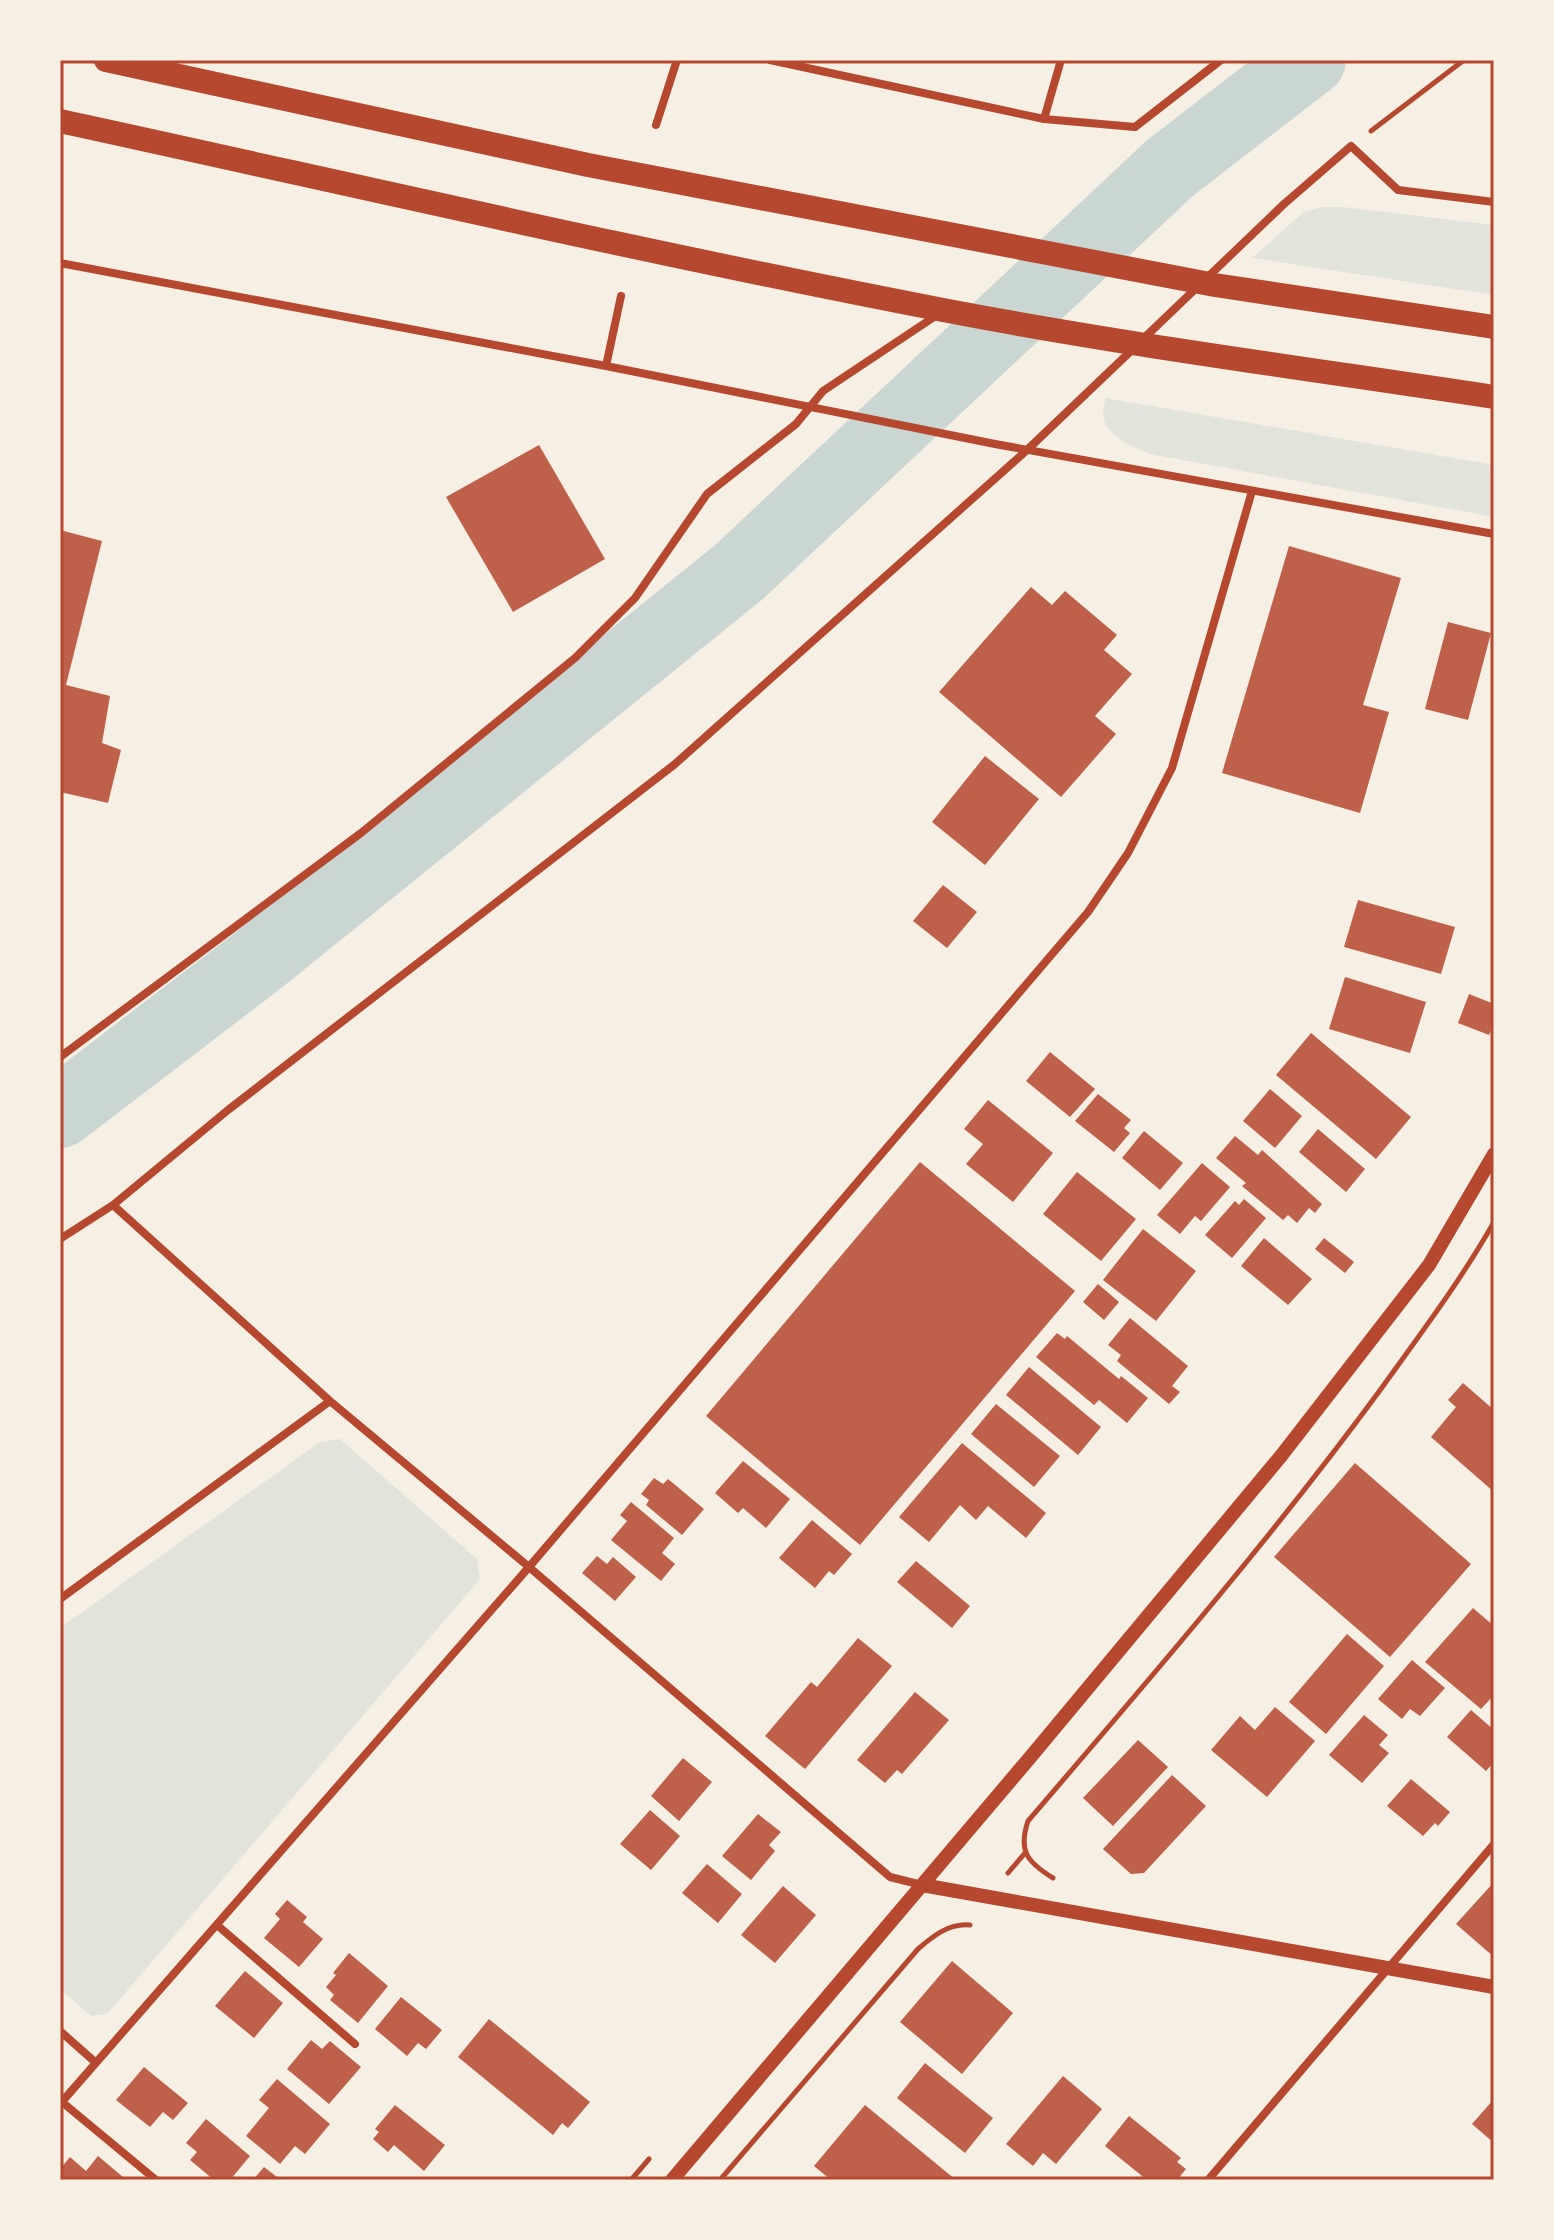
<svg xmlns="http://www.w3.org/2000/svg" width="1554" height="2240" viewBox="0 0 1554 2240" font-family="Quicksand,sans-serif">
  <rect width="100%" height="100%" fill="#f6efe4"/>
  <path fill="#e2e4dc" d="M1324 207H1343L1494 225V295L1252 258 1305 211Z
    M1106 398 1494 465V517L1150 454C1124 443 1094 432 1106 398Z
    M340 1439 477 1559 480 1579 107 2014 91 2016 60 1989V1628L320 1442Z"/>
  <g fill="none" stroke-linecap="round" stroke-linejoin="round">
    <path stroke="#c9d6d2" stroke-width="72" d="M60 1112 260 959 739 572 1170 168 1310 60"/>
  </g>
  <path fill="#bf614a" d="M539 445 605 559 513 612 446 497Z
    M60 530 102 541 66 685 110 696 102 743 121 750 108 803 60 792Z
    M1289 546 1401 578 1363 705 1389 712 1360 813 1222 773Z
    M1031 587 1052 605 1065 591 1117 635 1104 650 1132 674 1095 716 1116 734 1061 797 939 692Z
    M1448 622 1491 633 1468 720 1425 709Z
    M985 756 1039 799 985 865 932 822Z
    M943 885 977 912 947 948 913 921Z
    M1358 900 1455 927 1441 974 1344 947Z
    M1345 977 1426 1002 1410 1053 1329 1029Z
    M1469 994 1494 1004V1023L1489 1035 1458 1023Z
    M1311 1033 1411 1117 1376 1159 1276 1075Z
    M1050 1052 1095 1089 1070 1117 1026 1081Z
    M1270 1089 1302 1116 1275 1148 1243 1121Z
    M1098 1094 1131 1120 1124 1128 1130 1133 1114 1152 1075 1121Z
    M988 1100 1053 1153 1013 1202 966 1164 983 1144 964 1129Z
    M1318 1129 1365 1169 1346 1192 1299 1152Z
    M1144 1131 1183 1163 1160 1190 1122 1158Z
    M1235 1136 1258 1155 1262 1150 1322 1204 1315 1213 1309 1208 1297 1223 1288 1215 1283 1220 1242 1186 1246 1183 1216 1158Z
    M920 1162 1075 1291 860 1545 706 1416Z
    M1202 1163 1230 1187 1201 1221 1195 1216 1180 1234 1157 1215Z
    M1077 1172 1136 1219 1101 1261 1043 1214Z
    M1244 1199 1266 1218 1232 1258 1205 1235 1235 1201 1239 1205Z
    M1143 1229 1196 1271 1156 1321 1103 1280Z
    M1264 1238 1312 1279 1288 1305 1241 1266Z
    M1324 1238 1354 1262 1345 1273 1315 1249Z
    M1098 1284 1119 1302 1104 1320 1083 1302Z
    M1130 1318 1188 1366 1172 1386 1180 1392 1169 1404 1117 1361 1121 1355 1108 1345Z
    M1057 1333 1065 1339 1067 1336 1119 1379 1121 1376 1148 1398 1127 1423 1099 1400 1094 1405 1036 1357Z
    M1029 1367 1101 1427 1078 1455 1006 1395Z
    M1463 1383 1494 1410V1492L1431 1437 1456 1407 1448 1400Z
    M996 1404 1060 1456 1034 1487 971 1434Z
    M962 1443 1046 1513 1026 1538 988 1506 976 1520 960 1505 929 1542 899 1517Z
    M743 1461 790 1499 766 1528 743 1508 738 1513 715 1493Z
    M1355 1463 1471 1564 1390 1657 1274 1557Z
    M654 1478 663 1484 668 1479 704 1509 682 1535 646 1505 649 1500 641 1494Z
    M631 1502 674 1538 662 1553 675 1564 661 1581 611 1540 627 1521 620 1515Z
    M812 1520 852 1554 834 1575 829 1571 815 1588 779 1558Z
    M597 1556 607 1564 613 1557 636 1577 615 1601 582 1573Z
    M916 1561 970 1606 952 1628 897 1582Z
    M1473 1608 1494 1626V1695L1481 1709 1425 1662Z
    M1347 1634 1384 1666 1326 1734 1289 1702Z
    M858 1638 892 1666 805 1769 765 1736 811 1682 817 1687Z
    M1412 1660 1445 1688 1420 1716 1410 1709 1402 1719 1378 1699Z
    M915 1692 949 1720 902 1774 897 1770 885 1783 857 1760Z
    M1275 1707 1315 1741 1267 1797 1211 1750 1240 1716 1255 1730Z
    M1471 1710 1494 1730V1762L1486 1771 1447 1737Z
    M1364 1715 1388 1735 1379 1745 1389 1753 1362 1783 1329 1755Z
    M1138 1740 1168 1767 1113 1826 1083 1798Z
    M683 1758 712 1782 679 1821 651 1796Z
    M1172 1775 1206 1806 1144 1873 1131 1874 1103 1849Z
    M1411 1779 1450 1812 1438 1826 1435 1823 1423 1836 1387 1806Z
    M650 1810 680 1836 651 1870 620 1844Z
    M758 1814 781 1832 769 1845 775 1851 751 1880 722 1856Z
    M707 1864 742 1894 718 1923 682 1893Z
    M1494 1882V1957L1456 1924Z
    M783 1886 816 1915 775 1963 741 1935Z
    M287 1900 307 1917 303 1922 323 1939 299 1967 264 1938 280 1919 275 1914Z
    M349 1953 388 1986 358 2023 330 2000 334 1995 326 1987 336 1975 333 1973Z
    M952 1961 1013 2013 962 2074 900 2022Z
    M245 1971 283 2003 254 2038 215 2006Z
    M401 1997 442 2030 426 2049 418 2043 407 2056 375 2029Z
    M489 2019 590 2102 568 2128 562 2123 553 2135 458 2057Z
    M311 2040 322 2049 330 2041 361 2067 329 2104 287 2069Z
    M925 2063 993 2118 965 2153 897 2098Z
    M144 2067 188 2103 173 2120 163 2112 150 2127 116 2100Z
    M1063 2076 1102 2109 1056 2164 1043 2153 1033 2166 1006 2144Z
    M277 2079 330 2124 305 2154 295 2146 280 2164 246 2136 269 2108 259 2100Z
    M1494 2099V2143L1472 2124Z
    M395 2105 445 2145 424 2171 394 2145 388 2152 373 2139 379 2132 375 2129Z
    M865 2105 956 2180H831L814 2166Z
    M1129 2116 1181 2158 1177 2162 1186 2169 1177 2180H1147L1105 2146Z
    M206 2119 250 2156 230 2180H214L190 2160 197 2152 186 2143Z
    M98 2156 123 2177 120 2180H60V2169L70 2157 86 2171Z
    M264 2167 281 2180H253Z"/>
  <g fill="none" stroke-linecap="round" stroke-linejoin="round">
    <path stroke="#b5482f" stroke-width="5" d="M1371 131 1464 60
      M1008 1873 1025 1853
      M1053 1878C1027 1862 1018 1851 1028 1821 1148 1681 1269 1541 1378 1393 1418 1337 1460 1282 1494 1222
      M631 2180 649 2159
      M720 2180 918 1949C933 1936 949 1923 970 1925"/>
    <path stroke="#b5482f" stroke-width="8" d="M770 60 1044 119 1061 60
      M1044 119 1135 127 1221 60
      M656 125 677 60
      M60 263 606 366 995 444 1494 534
      M1142 340 1284 204 1351 146 1398 190 1494 202
      M606 366 621 296
      M60 1057 361 833 575 658 635 598 707 494 796 424 823 391 937 315
      M113 1205 330 1401 529 1567 890 1877 922 1885
      M60 1239 113 1205 228 1110 675 764 1027 450 1133 349
      M60 1599 330 1401
      M217 1925 355 2044
      M60 2031 95 2062
      M62 2102 156 2180
      M60 2104 529 1567 1088 912 1128 853 1172 768 1252 491
      M1208 2180 1494 1844"/>
    <path stroke="#b5482f" stroke-width="14" d="M922 1885 1494 1987
      M672 2180 1033 1754 1281 1456 1429 1265 1494 1154"/>
    <path stroke="#b5482f" stroke-width="24" d="M106 60 588 165 1215 285 1494 327
      M60 121C354 185 647 253 943 310 1125 345 1310 369 1494 397"/>
  </g>
  <rect width="1554" height="2240" fill="none" stroke="#f6efe4" stroke-width="124"/>
  <rect x="62" y="62" width="1430" height="2116" fill="none" stroke="#b5482f" stroke-width="3"/>
</svg>
